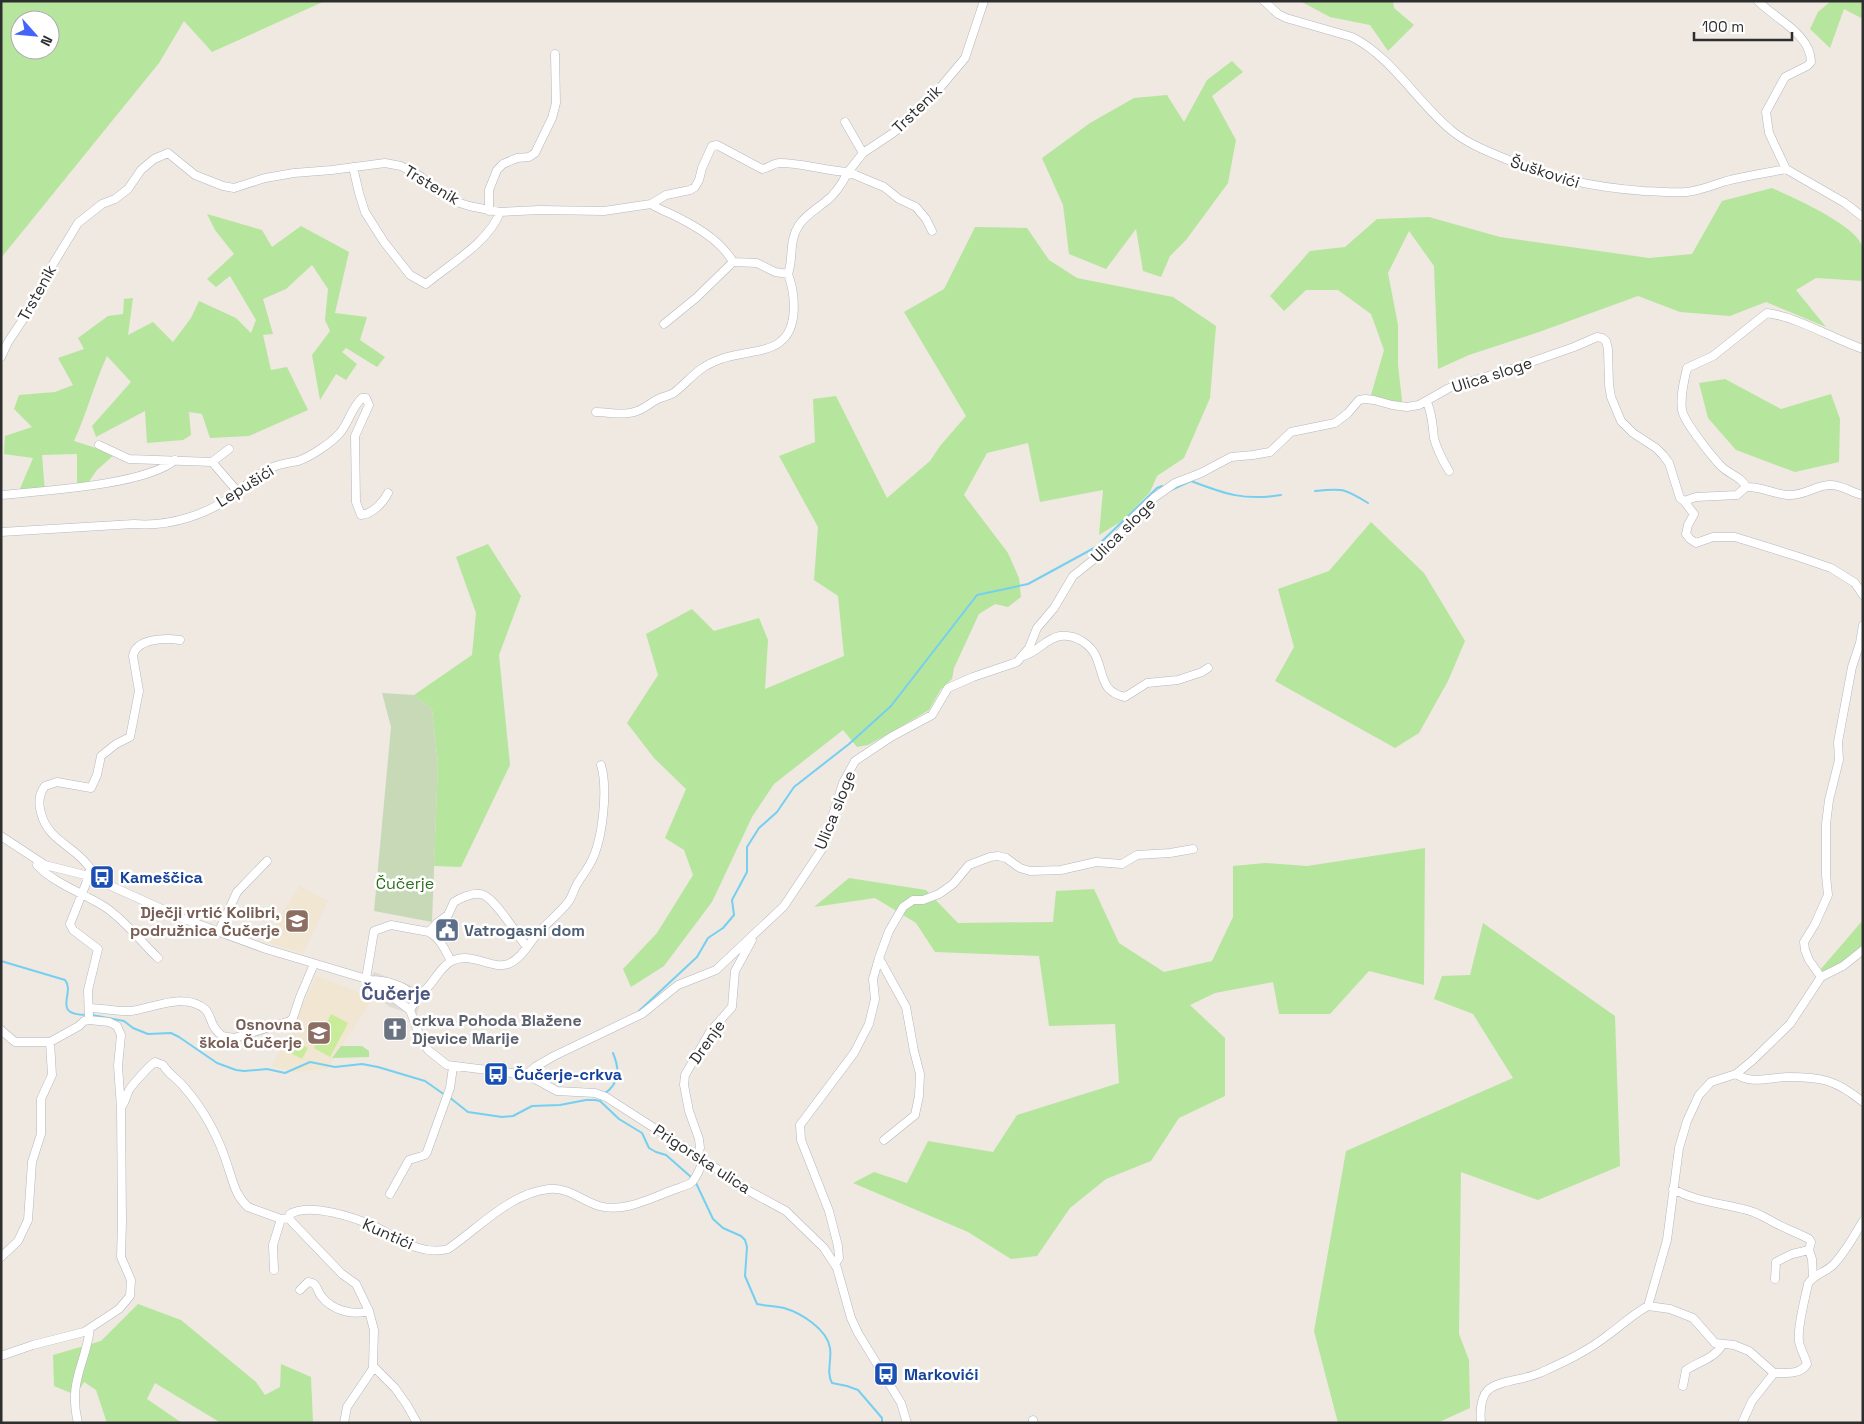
<svg xmlns="http://www.w3.org/2000/svg" width="1864" height="1424" viewBox="0 0 1864 1424" font-family="'Space Grotesk',sans-serif">
  <rect width="100%" height="100%" fill="#efe9e1"/>
  <path fill="#f0e6d1" d="M300 886 328 901 303 953 263 941Z
    M317 976 359 992 371 1001 327 1069 296 1072 272 1066Z"/>
  <path fill="#b6e59e" fill-rule="evenodd" d="M1 1H325L212 52 184 21 159 63 1 258ZM20 20H50V50H20Z
    M1300 1H1393L1394 8 1414 25 1388 51 1370 25 1330 17Z
    M1831 1H1863V19L1844 9 1830 48 1810 29 1818 12Z
    M1232 61 1243 72 1212 96 1236 140 1228 183 1186 240 1170 256 1161 277 1143 271 1136 229 1106 269 1069 254 1063 205 1042 158 1090 123 1134 98 1167 95 1184 122 1207 80Z
    M1772 188C1792 197 1856 225 1862 246 1864 255 1863 271 1863 281L1816 278 1796 290 1826 327 1766 302 1730 316 1680 312 1638 296 1539 332 1469 355 1438 369 1434 266 1409 231 1388 273 1398 325V365L1403 409 1371 395 1384 350 1371 314 1338 290H1306L1284 311 1270 296 1310 251 1345 247 1377 219 1429 217 1500 237 1649 258 1692 254 1722 201Z
    M207 214 262 230 272 247 301 226 349 252 335 313 367 317 360 340 385 357 377 367 346 348 342 352 357 364 346 380 336 374 320 400 312 355 330 331 325 320 328 289 312 265 286 289 263 299 273 334 263 335 271 370 287 367 308 410 249 436 210 438 202 414 189 412 191 435 183 440 147 443 145 411 96 437 92 426 131 382 107 356C94 384 87 413 74 441L115 454 97 470 88 483 77 485V454L42 455 45 492 16 498 33 458 4 454 5 436 32 427 14 409 19 395 55 392 73 385 58 358 84 349 78 338 108 316 123 314 124 299 133 298 128 335 153 322 173 342 191 318 199 301 236 318 251 333 256 320 230 276 216 287 207 279 234 254 215 230Z
    M975 227 1027 228 1049 260 1077 278 1173 297 1216 326 1210 398 1184 458 1157 476 1150 492 1122 521 1099 535 1103 490 1040 502 1028 443 987 453 964 495 1008 553 1019 578 1021 597 1008 607 995 604 979 614 954 668 952 679 941 689 929 710 890 733 868 745 857 747 843 730 774 784 752 817 712 902 664 966 631 987 623 969 657 933 693 875 684 850 665 838 686 789 654 758 627 723 658 675 646 634 692 609 714 631 759 618 768 640 765 689 844 656 838 596 814 580 818 527 779 456 815 442 813 399 836 396 887 498 930 461 940 446 966 416 904 312 944 289Z
    M1725 379 1781 409 1831 394 1840 419 1839 462 1795 472 1736 450 1708 418 1699 383Z
    M1371 522 1424 573 1465 641 1448 681 1419 733 1395 748 1275 681 1294 647 1278 589 1329 571Z
    M488 544 521 596 499 655 510 765 461 867 434 866 438 763 432 709 414 695 472 655 476 613 456 557Z
    M1425 848 1424 985 1369 971 1330 1014H1279L1273 982 1215 993 1190 1005 1225 1038V1096L1179 1118 1151 1161 1106 1179 1070 1208 1037 1256 1011 1259 968 1232 853 1183 874 1172 907 1183 928 1141 993 1152 1017 1115 1119 1083 1115 1024 1049 1026 1039 956 935 952 916 923 875 898 814 907 849 878 926 890 958 923 1053 922 1056 891 1094 889 1119 943 1164 972 1212 961 1233 917V866L1265 863 1307 866Z
    M1863 920V948L1847 961 1823 972 1820 970Z
    M1483 923 1615 1016 1620 1166 1538 1200 1461 1172 1459 1334 1469 1360 1470 1408 1437 1423H1338L1314 1331 1346 1151 1513 1078 1473 1014 1434 999 1442 976 1470 975Z
    M341 1046H362L369 1051V1057L332 1058Z
    M138 1304 181 1320 256 1382 265 1395 280 1387 281 1364 311 1377 313 1423H221L155 1383 147 1399 182 1423H107L96 1390 84 1382 76 1395 54 1386 53 1355 101 1341Z"/>
  <path fill="#c8d9b8" d="M382 693 414 695 432 709 438 763 432 922 374 911 391 727Z"/>
  <path fill="#c9ec9a" d="M331 1014 348 1023 330 1057 314 1048Z
    M289 1038 308 1048 302 1059 283 1049Z"/>
  <path fill="#dfdcd8" d="M374 972 412 986 422 998 416 1016 390 1007 366 989Z"/>
  <g fill="none" stroke-linecap="round" stroke-linejoin="round">
    <path stroke="#75cff0" stroke-width="2" d="M1171 490 1191 481C1225 494 1244 501 1281 495
      M1315 491C1342 488 1344 488 1368 503
      M1 961 65 980C76 993 50 1015 87 1015
      M639 1011 697 957 708 938 723 928 734 915 732 900 747 872V847L759 828 777 812 794 787 849 744 891 706 977 595 1028 584 1096 547 1157 488 1162 486
      M92 1015 124 1021 133 1028 148 1034 171 1033 179 1037 217 1063 236 1070 244 1071 267 1069 285 1073 310 1062 335 1067 362 1064 378 1067 425 1081 445 1095
      M604 1094C620 1083 620 1070 613 1053
      M449 1097 468 1112 502 1117 513 1116 532 1106 560 1105 586 1100H595L600 1101 619 1119 642 1133 649 1148 656 1152 666 1155 691 1177
      M696 1183 713 1219 723 1228 741 1236 745 1240 747 1247 745 1276 757 1304C766 1306 775 1306 784 1308 801 1313 827 1329 830 1348 832 1360 826 1372 832 1383L847 1386 858 1390 882 1418V1423"/>
    <defs>
      <path id="minor" d="M1264 1 1278 14 1286 18 1352 37C1392 57 1417 102 1451 130 1465 142 1484 150 1501 157 1551 178 1590 187 1644 191 1658 191 1672 193 1686 192 1700 191 1713 185 1726 181 1746 176 1766 173 1786 169L1845 203 1863 217
        M1758 1C1774 18 1811 34 1811 62L1807 66 1785 77 1766 112 1769 133 1786 169
        M845 122 863 153
        M353 167 359 193 365 212 384 242 410 275 426 284C450 264 489 242 500 212
        M651 204C660 210 670 213 679 218 699 228 722 242 733 262
        M489 211V190L497 170 503 164 517 158 529 157 535 153 552 118 556 103 555 54
        M664 324 696 298 733 262 757 263 775 272 788 274C794 257 788 242 799 225 806 215 815 210 825 202 836 194 842 184 848 172L884 187 899 199 916 207 926 219 932 231
        M1 357 8 342 30 309 47 274 78 223 102 204 115 199 128 189 141 170 154 159 168 153 195 175 223 186 234 188 265 178 294 173 332 170 385 163 401 166 420 176 440 193 454 201 469 206 500 212 540 210 604 211 651 204 666 195 690 190 695 187 699 180 702 168 712 146 717 145 762 169C769 168 773 163 780 163 803 163 825 171 848 172L863 153 893 133 914 115 939 89 965 58 984 1
        M1427 402C1433 417 1432 423 1434 438 1437 450 1443 461 1449 471
        M596 412C609 412 622 416 634 412 643 410 650 403 658 399 664 396 670 396 675 392 693 377 698 367 721 359 737 353 769 352 780 342 799 328 795 293 788 274
        M99 445 129 459 212 462 238 492
        M212 462 229 449
        M1746 487C1760 486 1773 494 1788 495 1803 496 1815 486 1829 485 1842 484 1851 493 1863 495
        M1 495C42 491 146 485 175 460
        M1684 501 1694 514 1688 525 1686 534 1690 539 1696 543 1713 537H1735L1799 557 1831 568 1855 583 1863 595
        M1 532 134 524C171 527 209 514 238 492 248 484 257 474 268 469 278 464 288 463 298 461 310 457 331 443 339 434 349 423 351 408 362 398H366L369 405 355 436 356 502 361 515C372 514 383 503 388 493
        M1023 656C1037 653 1046 638 1060 636 1076 634 1092 645 1097 659 1104 677 1102 692 1125 697L1147 683 1178 680 1202 672 1208 668
        M1 836 45 865 89 876 184 919 266 949 370 980C384 980 406 985 414 997V1003L410 1010
        M37 865C53 883 85 894 105 907 126 921 140 941 158 958
        M219 931 237 892 267 861
        M429 932 437 923 448 915 454 902C460 898 472 893 480 894 493 894 518 937 527 947
        M879 958 906 1007 914 1051 920 1074 919 1096 915 1115 884 1140
        M1821 977 1809 960 1805 950 1804 942 1815 924 1828 895 1826 875V824L1829 800 1839 760 1838 742 1852 667 1860 643 1863 625
        M366 979 374 931 391 925 429 932C441 939 445 950 451 961
        M370 980 410 1010 420 1037 428 1050 447 1065 520 1074 535 1079 557 1091 595 1093 606 1097 704 1160 749 1191 786 1211 824 1248 837 1268 851 1318 858 1333 901 1403 907 1423
        M414 997C431 992 437 968 452 961 472 951 491 970 508 964 521 959 528 945 537 934 547 923 559 914 569 901 572 896 574 890 577 884 581 877 587 870 591 862 603 839 608 789 601 765
        M89 1008C103 1008 117 1012 131 1011 153 1008 186 991 206 1010 210 1015 211 1022 214 1027 216 1030 219 1033 222 1036L234 1038 290 1021 293 1018 300 997 314 964
        M1 1030 15 1042H50L79 1026 84 1021 89 1020 88 990 98 949 73 930 70 924 89 876 90 868C75 846 48 841 41 813 38 803 39 794 45 786L57 782 91 788 97 775 101 756 116 744 130 737 139 691 133 656C136 638 166 638 180 640
        M1736 1074 1753 1060 1790 1024 1821 977 1843 966 1863 950
        M1736 1074C1752 1085 1770 1077 1788 1077 1822 1077 1836 1080 1863 1102
        M526 1075 535 1067 554 1056 642 1014 678 985 716 970 784 906 822 849 843 783 855 761 891 737 932 715 948 688 973 677 1017 662 1029 648 1037 628 1054 608 1073 576 1108 548 1129 522 1155 497 1175 483 1201 473 1231 457 1253 455 1270 452 1291 432 1335 423 1348 413 1359 400 1365 399 1374 400 1392 405 1407 407 1419 405 1449 388 1514 368 1574 347 1597 337 1602 338 1606 341 1608 349 1609 385 1611 397 1621 421 1633 433 1656 448 1663 455 1669 463 1680 498 1684 501 1696 497 1737 495 1746 487C1742 477 1729 474 1722 467 1713 458 1684 422 1682 410 1680 396 1684 381 1687 368L1713 356 1767 313C1800 318 1831 338 1863 349
        M122 1106C126 1101 126 1096 129 1090 132 1085 150 1065 155 1062L163 1065C170 1076 177 1078 184 1087 205 1111 220 1140 229 1170 234 1185 236 1196 248 1207L281 1219 289 1218
        M697 1155 700 1148 699 1139 689 1111 684 1085 685 1075 710 1032 732 1007 735 971 752 940
        M1673 1189C1695 1201 1719 1203 1743 1209 1755 1211 1764 1217 1775 1223 1786 1229 1798 1233 1809 1239L1811 1242 1809 1250
        M390 1194 409 1160 425 1155 427 1152 450 1088 453 1067
        M1 1257 18 1241 28 1220 32 1162 41 1134V1099L52 1075 50 1042
        M835 1264 839 1258 838 1246 829 1211 801 1140 800 1125 854 1053 869 1024 875 999 873 979 879 958 889 931 903 907 913 900H923L939 894 953 884 969 865 990 857 998 856 1006 858 1020 868 1030 871 1061 870 1096 862 1122 864 1137 855 1170 853 1193 849
        M274 1270 273 1245 281 1219
        M1775 1279 1776 1262 1792 1254 1809 1250 1812 1259 1813 1278
        M300 1290 308 1282C318 1283 316 1289 321 1296 332 1310 352 1316 369 1311
        M1648 1306 1670 1309 1693 1318 1715 1343 1734 1345 1749 1351 1774 1373C1786 1373 1800 1375 1807 1364 1805 1356 1800 1349 1799 1341 1797 1327 1805 1299 1808 1284 1813 1275 1826 1272 1833 1265 1845 1253 1854 1236 1863 1221
        M1 1356 33 1345 84 1332 119 1309 130 1296 131 1280 121 1257 122 1222 121 1108 118 1066 121 1035 117 1026 109 1022 89 1020
        M1683 1386 1686 1370C1698 1362 1715 1358 1722 1345
        M1033 1420 1034 1423
        M78 1423C68 1381 85 1366 90 1329
        M344 1423 347 1407 374 1367
        M417 1423 407 1405 395 1388 373 1366 374 1330 369 1311 356 1284 342 1274 292 1222 289 1218 290 1214C310 1202 356 1218 376 1227 400 1239 421 1256 448 1249 479 1228 510 1193 549 1189 569 1187 582 1201 599 1206 624 1213 651 1198 673 1190 678 1188 686 1186 691 1183 697 1178 700 1167 704 1160
        M1481 1423C1480 1412 1480 1398 1488 1390 1499 1380 1526 1380 1542 1372 1564 1362 1588 1351 1608 1335 1622 1325 1633 1314 1648 1306L1667 1240 1679 1148 1687 1121 1699 1095 1711 1082 1736 1074
        M1742 1423 1752 1401 1774 1373"/>
    </defs>
    <use href="#minor" stroke="#b4b7c1" stroke-width="9"/>
    <use href="#minor" stroke="#fff" stroke-width="8"/>
  </g>
  <defs>
    <symbol id="bus-square" viewBox="-11 -11 22 22"><rect x="-9" y="-9" width="18" height="18" rx="4" fill="#1a4fb4" stroke="#fff"/><path d="M-5-6H5V4H4V6H2V4H-2V6H-4V4H-5ZM-3.5-4V0h7V-4ZM-3.5 1.2v1.5H-2V1.2ZM2 1.2v1.5H3.5V1.2Z" fill="#fff"/></symbol>
    <symbol id="school-square" viewBox="-11 -11 22 22"><rect x="-9" y="-9" width="18" height="18" rx="4" fill="#8d6e63" stroke="#fff"/><path d="M0-5L7-2L0 1L-7-2ZM-4 1L0 2.5L4 1V4Q0 6-4 4Z" fill="#fff"/></symbol>
    <symbol id="civic-square" viewBox="-11 -11 22 22"><rect x="-9" y="-9" width="18" height="18" rx="4" fill="#5c6f8a" stroke="#fff"/><path d="M-.6-6.5H3V-4.5H.6V-3L4-1V1h2V6H-6V1h2V-1L-.6-3ZM-1.2 2.5V6h2.4V2.5Z" fill="#fff"/></symbol>
    <symbol id="church-square" viewBox="-11 -11 22 22"><rect x="-9" y="-9" width="18" height="18" rx="4" fill="#6b7280" stroke="#fff"/><path d="M-1.2-6h2.4v3.5h3.3v2.4h-3.3V6h-2.4V-.1h-3.3v-2.4h3.3Z" fill="#fff"/></symbol>
  </defs>
  <g fill-rule="evenodd">
    <use href="#bus-square" x="88" y="863" width="28" height="28"/>
    <use href="#school-square" x="283" y="907" width="28" height="28"/>
    <use href="#civic-square" x="433" y="916" width="28" height="28"/>
    <use href="#church-square" x="381" y="1015" width="28" height="28"/>
    <use href="#school-square" x="305" y="1019" width="28" height="28"/>
    <use href="#bus-square" x="482" y="1060" width="28" height="28"/>
    <use href="#bus-square" x="872" y="1360" width="28" height="28"/>
  </g>
  <g text-anchor="middle" dominant-baseline="central" stroke-width="5" stroke-linejoin="round" paint-order="stroke">
    <g font-size="16" fill="#2e2e2e" stroke="#fff">
      <text transform="translate(917 109) rotate(-44)">Trstenik</text>
      <text transform="translate(1545 172) rotate(18)">Šuškovići</text>
      <text transform="translate(432 185) rotate(31)">Trstenik</text>
      <text transform="translate(37 293) rotate(-61)">Trstenik</text>
      <text transform="translate(1492 375) rotate(-18)">Ulica sloge</text>
      <text transform="translate(245 486) rotate(-32)">Lepušići</text>
      <text transform="translate(1123 530) rotate(-45)">Ulica sloge</text>
      <text transform="translate(835 810) rotate(-68)">Ulica sloge</text>
      <text transform="translate(707 1042) rotate(-55)">Drenje</text>
      <text transform="translate(702 1159) rotate(33)">Prigorska ulica</text>
      <text transform="translate(388 1234) rotate(24)">Kuntići</text>
    </g>
    <g font-size="16" font-weight="bold" fill="#164399" stroke="#fff" text-anchor="start">
      <text x="120" y="877">Kameščica</text>
      <text x="514" y="1074">Čučerje-crkva</text>
      <text x="904" y="1374">Markovići</text>
    </g>
    <g font-size="16" fill="#2c6e1b" stroke="#fff">
      <text x="405" y="883">Čučerje</text>
    </g>
    <g font-size="16" font-weight="bold" fill="#785e54" stroke="#fff" text-anchor="end">
      <text x="280" y="912">Dječji vrtić Kolibri,<tspan x="280" dy="18">podružnica Čučerje</tspan></text>
      <text x="302" y="1024">Osnovna<tspan x="302" dy="18">škola Čučerje</tspan></text>
    </g>
    <g font-size="16" font-weight="bold" fill="#4e5e75" stroke="#fff" text-anchor="start">
      <text x="464" y="930">Vatrogasni dom</text>
    </g>
    <g font-size="16" font-weight="bold" fill="#5b616d" stroke="#fff" text-anchor="start">
      <text x="412" y="1020">crkva Pohoda Blažene<tspan x="412" dy="18">Djevice Marije</tspan></text>
    </g>
    <g font-size="19" font-weight="bold" fill="#4d5680" stroke="#fff">
      <text x="396" y="993">Čučerje</text>
    </g>
  </g>
  <rect width="1864" height="1424" fill="none" stroke="#2e2e2e" stroke-width="5"/>
  <g transform="translate(35 35) rotate(117)"><circle r="24" fill="#ffffff" stroke="#ababab"/>
  <path d="M0-4L9 19L0 12L-9 19Z" fill="#4264fb"/>
  <text y="-8" font-size="14" font-weight="bold" text-anchor="middle" fill="#2e2e2e">N</text>
  </g>
  <path d="M1694 32v8h98v-8" fill="none" stroke="#2e2e2e" stroke-width="2.5"/>
  <text x="1702" y="32" font-size="15" fill="#2e2e2e" stroke="#ffffff" stroke-width="4" paint-order="stroke">100 m</text>
</svg>
